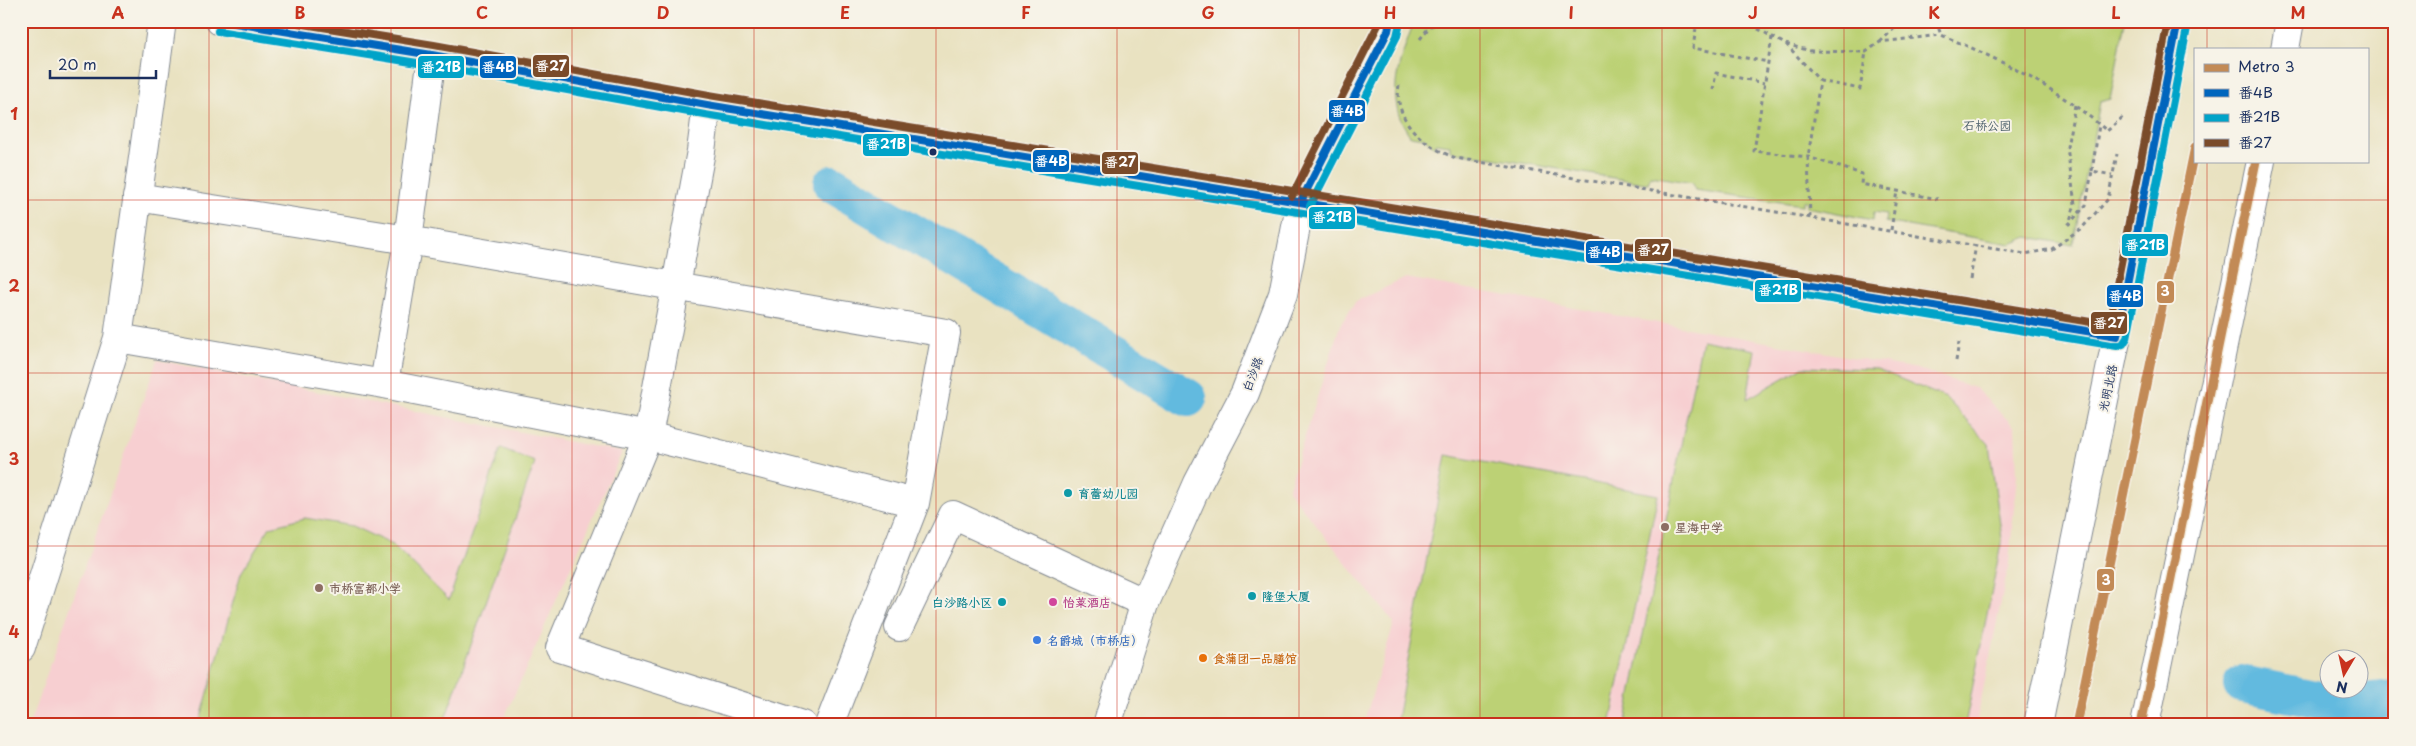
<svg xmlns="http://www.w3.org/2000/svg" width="2416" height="746" viewBox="0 0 2416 746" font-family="'Playpen Sans','LXGW WenKai TC',sans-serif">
  <rect width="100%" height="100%" fill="#f7f3e8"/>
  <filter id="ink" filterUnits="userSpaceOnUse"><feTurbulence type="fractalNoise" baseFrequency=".02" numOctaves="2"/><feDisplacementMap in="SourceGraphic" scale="10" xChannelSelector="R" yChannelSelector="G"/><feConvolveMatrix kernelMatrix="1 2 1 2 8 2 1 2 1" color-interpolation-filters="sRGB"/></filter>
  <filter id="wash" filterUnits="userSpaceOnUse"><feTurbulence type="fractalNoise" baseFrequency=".0096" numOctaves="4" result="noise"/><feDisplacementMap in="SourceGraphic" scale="20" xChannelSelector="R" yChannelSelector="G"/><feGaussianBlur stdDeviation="1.12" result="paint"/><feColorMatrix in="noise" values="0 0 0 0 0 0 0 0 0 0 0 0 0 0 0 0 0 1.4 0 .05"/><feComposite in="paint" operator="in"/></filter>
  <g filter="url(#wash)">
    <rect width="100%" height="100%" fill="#e9e2c1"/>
    <path fill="#f7cfd1" d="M1406 278 1918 369 1975 388 2015 427 2017 475 2009 563 1976 725H1363L1394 623 1288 490 1340 325 1356 301Z
      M157 360 622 452 501 725H29Z"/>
    <path fill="#bcd175" stroke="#6c806a" d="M1414 21H2125L2110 99 2100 102 2073 245 2028 237 2011 244 1885 222 1886 214 1874 212 1873 220 1807 207V201H1803L1802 205 1695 190 1693 183 1651 176 1648 183H1644L1450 151V145L1436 143 1435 147 1424 138 1410 136C1406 129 1400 120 1398 112 1390 79 1404 52 1414 21Z
      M1702 340 1755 350 1747 399 1803 367 1877 369 1946 398 1989 444 2002 539 1965 725H1625Z
      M501 448 535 462 443 725H199L241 573 270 527 305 518 352 526 393 545 449 600Z
      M1446 455 1658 495 1610 725H1396Z"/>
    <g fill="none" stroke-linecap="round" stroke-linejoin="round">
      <path stroke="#62badf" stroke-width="38" d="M832 184 1188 398
        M2242 684 2339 704 2395 699"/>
    </g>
  </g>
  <g filter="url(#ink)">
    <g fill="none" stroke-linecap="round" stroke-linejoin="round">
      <defs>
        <path id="minor" d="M220 21 432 55 707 105 2117 336
          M707 105 701 151 648 436 915 503 829 725
          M137 197 408 240 946 333 915 503
          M118 338 384 384 648 436 560 648 802 725
          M384 384 408 240 432 55
          M899 627 953 515 1145 603
          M21 648 118 338 162 21
          M1107 725 1145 603 1198 483 1245 393 1283 294 1301 201 1388 31 1390 21"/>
        <path id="secondary" d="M2285 49 2290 21
          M2038 725 2117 336 2178 21
          M2145 725 2261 161"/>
      </defs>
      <use href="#minor" stroke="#828890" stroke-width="30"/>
      <use href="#secondary" stroke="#828890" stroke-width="30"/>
      <path stroke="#828890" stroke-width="3" stroke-dasharray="4 4" stroke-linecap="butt" d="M1697 21 1693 48 1768 62
        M1744 21 1785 44 1811 51 1866 52 1880 42 1941 35
        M1936 21 1941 35C2000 59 2059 89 2107 131L2125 115
        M1772 37 1754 151 1808 157 1862 174 1861 184 1938 199
        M1420 39 1430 26 1447 21
        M1880 42 1902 21
        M1786 44 1820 81
        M1399 85C1393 121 1425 147 1456 158L2025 254 2052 249 2083 227 2108 199 2117 154
        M1713 90 1716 73 1764 83
        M2075 105 2067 147 2075 204 2069 224 2086 205 2092 171 2112 175
        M2092 171 2099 125
        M1810 217 1808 157 1820 81 1860 89 1866 52
        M1891 230 1897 191
        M1970 279 1976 245
        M1956 361 1959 342"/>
      <use href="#minor" stroke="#fff" stroke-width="28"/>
      <use href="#secondary" stroke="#fff" stroke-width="28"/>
      <defs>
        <path id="bus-1" d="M222 21 432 55 707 105 2117 336 2178 21
          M1301 201 1388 31 1390 21"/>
        <path id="bus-2" d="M218 31 430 65 705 115 2117 346 2123 344 2127 338 2188 23
          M1310 206 1397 36 1400 23"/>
        <path id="bus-3" d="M285 21 434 45 709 95 2109 325 2168 21
          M1292 196 1380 21"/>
      </defs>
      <use href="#bus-1" stroke="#f7f3e8" stroke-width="11"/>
      <use href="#bus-2" stroke="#f7f3e8" stroke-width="11"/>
      <use href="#bus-3" stroke="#f7f3e8" stroke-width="11"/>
      <use href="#bus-1" stroke="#0065bd" stroke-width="8"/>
      <use href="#bus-2" stroke="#01a3c8" stroke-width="8"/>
      <use href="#bus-3" stroke="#7a4b2a" stroke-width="8"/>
      <defs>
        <path id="metro-1" d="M2076 725 2195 147
          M2141 725 2256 161"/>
      </defs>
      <use href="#metro-1" stroke="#f7f3e8" stroke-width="12"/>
      <use href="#metro-1" stroke="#c28a56" stroke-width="9"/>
    </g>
  </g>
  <path fill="none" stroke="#c8321e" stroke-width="1" stroke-opacity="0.55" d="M209 21V725M391 21V725M572 21V725M754 21V725M936 21V725M1117 21V725M1299 21V725M1480 21V725M1662 21V725M1844 21V725M2025 21V725M2207 21V49M2207 161V725M21 200H2395M21 373H2395M21 546H2395"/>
  <circle fill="#1b2f5e" stroke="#f7f3e8" stroke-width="2" cx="933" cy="152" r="4.5"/>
  <g fill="#0f9aa8" stroke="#f7f3e8" stroke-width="2">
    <circle cx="1068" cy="493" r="5"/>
    <circle cx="1252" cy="596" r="5"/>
    <circle cx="1002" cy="602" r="5"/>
  </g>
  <g fill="#8d6e63" stroke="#f7f3e8" stroke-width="2">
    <circle cx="1665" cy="527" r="5"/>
    <circle cx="319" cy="588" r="5"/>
  </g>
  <circle fill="#d1479c" stroke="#f7f3e8" stroke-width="2" cx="1053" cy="602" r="5"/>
  <circle fill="#3f7fe0" stroke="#f7f3e8" stroke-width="2" cx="1037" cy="640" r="5"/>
  <circle fill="#e8710a" stroke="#f7f3e8" stroke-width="2" cx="1203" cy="658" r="5"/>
  <g text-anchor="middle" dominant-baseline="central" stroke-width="4" stroke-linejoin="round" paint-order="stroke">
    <g font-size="12" fill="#435864" stroke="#f7f3e8">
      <text x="1987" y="125">石桥公园</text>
    </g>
    <g font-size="12" fill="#1b2f5e" stroke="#f7f3e8">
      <text transform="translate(1252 374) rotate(-69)">白沙路</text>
      <text transform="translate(2107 388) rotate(-78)">光明北路</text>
    </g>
    <g font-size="12" font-weight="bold" fill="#0d838f" stroke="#f7f3e8" text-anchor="start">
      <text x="1078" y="493">育蕾幼儿园</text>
      <text x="1262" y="596">隆堡大厦</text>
      <text x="992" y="602" text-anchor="end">白沙路小区</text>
    </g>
    <g font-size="12" font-weight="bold" fill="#785e54" stroke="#f7f3e8" text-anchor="start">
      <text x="1675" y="527">星海中学</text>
      <text x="329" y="588">市桥富都小学</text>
    </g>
    <g font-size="12" font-weight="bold" fill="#b23c85" stroke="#f7f3e8" text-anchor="start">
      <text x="1063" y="602">怡莱酒店</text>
    </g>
    <g font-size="12" font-weight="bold" fill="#366cbe" stroke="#f7f3e8" text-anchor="start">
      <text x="1047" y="640">名爵城（市桥店）</text>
    </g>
    <g font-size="12" font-weight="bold" fill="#c56008" stroke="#f7f3e8" text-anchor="start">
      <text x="1213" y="658">食蒲团一品膳馆</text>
    </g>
  </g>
  <g stroke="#f7f3e8" stroke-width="2">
    <rect x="532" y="54" width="38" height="24" rx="5" fill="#7a4b2a"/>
    <rect x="417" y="55" width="48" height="24" rx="5" fill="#01a3c8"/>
    <rect x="479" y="55" width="38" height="24" rx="5" fill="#0065bd"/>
    <rect x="1328" y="99" width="38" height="24" rx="5" fill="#0065bd"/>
    <rect x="862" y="133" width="48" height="24" rx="5" fill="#01a3c8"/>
    <rect x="1032" y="149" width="38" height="24" rx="5" fill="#0065bd"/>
    <rect x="1101" y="151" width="38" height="24" rx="5" fill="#7a4b2a"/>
    <rect x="1308" y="206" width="48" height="24" rx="5" fill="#01a3c8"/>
    <rect x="2121" y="233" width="48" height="24" rx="5" fill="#01a3c8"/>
    <rect x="1634" y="238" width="38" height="24" rx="5" fill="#7a4b2a"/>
    <rect x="1585" y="240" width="38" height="24" rx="5" fill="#0065bd"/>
    <rect x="1754" y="279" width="48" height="24" rx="5" fill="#01a3c8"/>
    <rect x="2156" y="280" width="19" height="24" rx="5" fill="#c28a56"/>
    <rect x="2106" y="284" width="38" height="24" rx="5" fill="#0065bd"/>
    <rect x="2090" y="311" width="38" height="24" rx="5" fill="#7a4b2a"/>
    <rect x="2096" y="568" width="19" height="24" rx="5" fill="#c28a56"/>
  </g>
  <g font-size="14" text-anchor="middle" font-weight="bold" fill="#fff">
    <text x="551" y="71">番27</text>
    <text x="441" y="72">番21B</text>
    <text x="498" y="72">番4B</text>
    <text x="1347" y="116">番4B</text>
    <text x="886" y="149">番21B</text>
    <text x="1051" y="166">番4B</text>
    <text x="1120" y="167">番27</text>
    <text x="1332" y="222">番21B</text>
    <text x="2145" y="250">番21B</text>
    <text x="1653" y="255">番27</text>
    <text x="1604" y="257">番4B</text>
    <text x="1778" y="295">番21B</text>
    <text x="2165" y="296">3</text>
    <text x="2125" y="301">番4B</text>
    <text x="2109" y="328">番27</text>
    <text x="2106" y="585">3</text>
  </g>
  <rect width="2416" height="746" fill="none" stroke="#f7f3e8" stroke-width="55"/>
  <rect x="2194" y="48" width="175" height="115" fill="#f7f3e8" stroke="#9fa5b1"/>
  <rect x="2204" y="64" width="25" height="8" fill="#c28a56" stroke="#9fa5b1"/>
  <text x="2238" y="72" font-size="15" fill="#1b2f5e">Metro 3</text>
  <rect x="2204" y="89" width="25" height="8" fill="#0065bd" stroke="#9fa5b1"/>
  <text x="2238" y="98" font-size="15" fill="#1b2f5e">番4B</text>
  <rect x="2204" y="114" width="25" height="8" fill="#01a3c8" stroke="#9fa5b1"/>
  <text x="2238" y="122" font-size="15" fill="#1b2f5e">番21B</text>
  <rect x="2204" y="139" width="25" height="8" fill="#7a4b2a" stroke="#9fa5b1"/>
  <text x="2238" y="148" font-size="15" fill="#1b2f5e">番27</text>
  <g transform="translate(2344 674) rotate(189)"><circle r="24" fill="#f7f3e8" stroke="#9fa5b1"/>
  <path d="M0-4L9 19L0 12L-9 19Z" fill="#c8321e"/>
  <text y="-8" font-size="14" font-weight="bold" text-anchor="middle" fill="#1b2f5e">N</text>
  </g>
  <path d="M50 70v8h106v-8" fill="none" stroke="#1b2f5e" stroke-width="2.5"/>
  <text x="58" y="70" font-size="15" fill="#1b2f5e" stroke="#f7f3e8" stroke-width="4" paint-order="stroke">20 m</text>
  <rect x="28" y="28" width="2360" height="690" fill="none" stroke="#c8321e" stroke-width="2"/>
  <g font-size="16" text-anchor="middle" font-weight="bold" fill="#c8321e">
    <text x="118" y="19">A</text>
    <text x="300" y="19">B</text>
    <text x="482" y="19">C</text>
    <text x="663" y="19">D</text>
    <text x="845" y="19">E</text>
    <text x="1026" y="19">F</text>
    <text x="1208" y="19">G</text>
    <text x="1390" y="19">H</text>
    <text x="1571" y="19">I</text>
    <text x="1753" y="19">J</text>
    <text x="1934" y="19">K</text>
    <text x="2116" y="19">L</text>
    <text x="2298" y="19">M</text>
    <text x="14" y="120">1</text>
    <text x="14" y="292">2</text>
    <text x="14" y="465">3</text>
    <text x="14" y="638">4</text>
  </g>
</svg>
